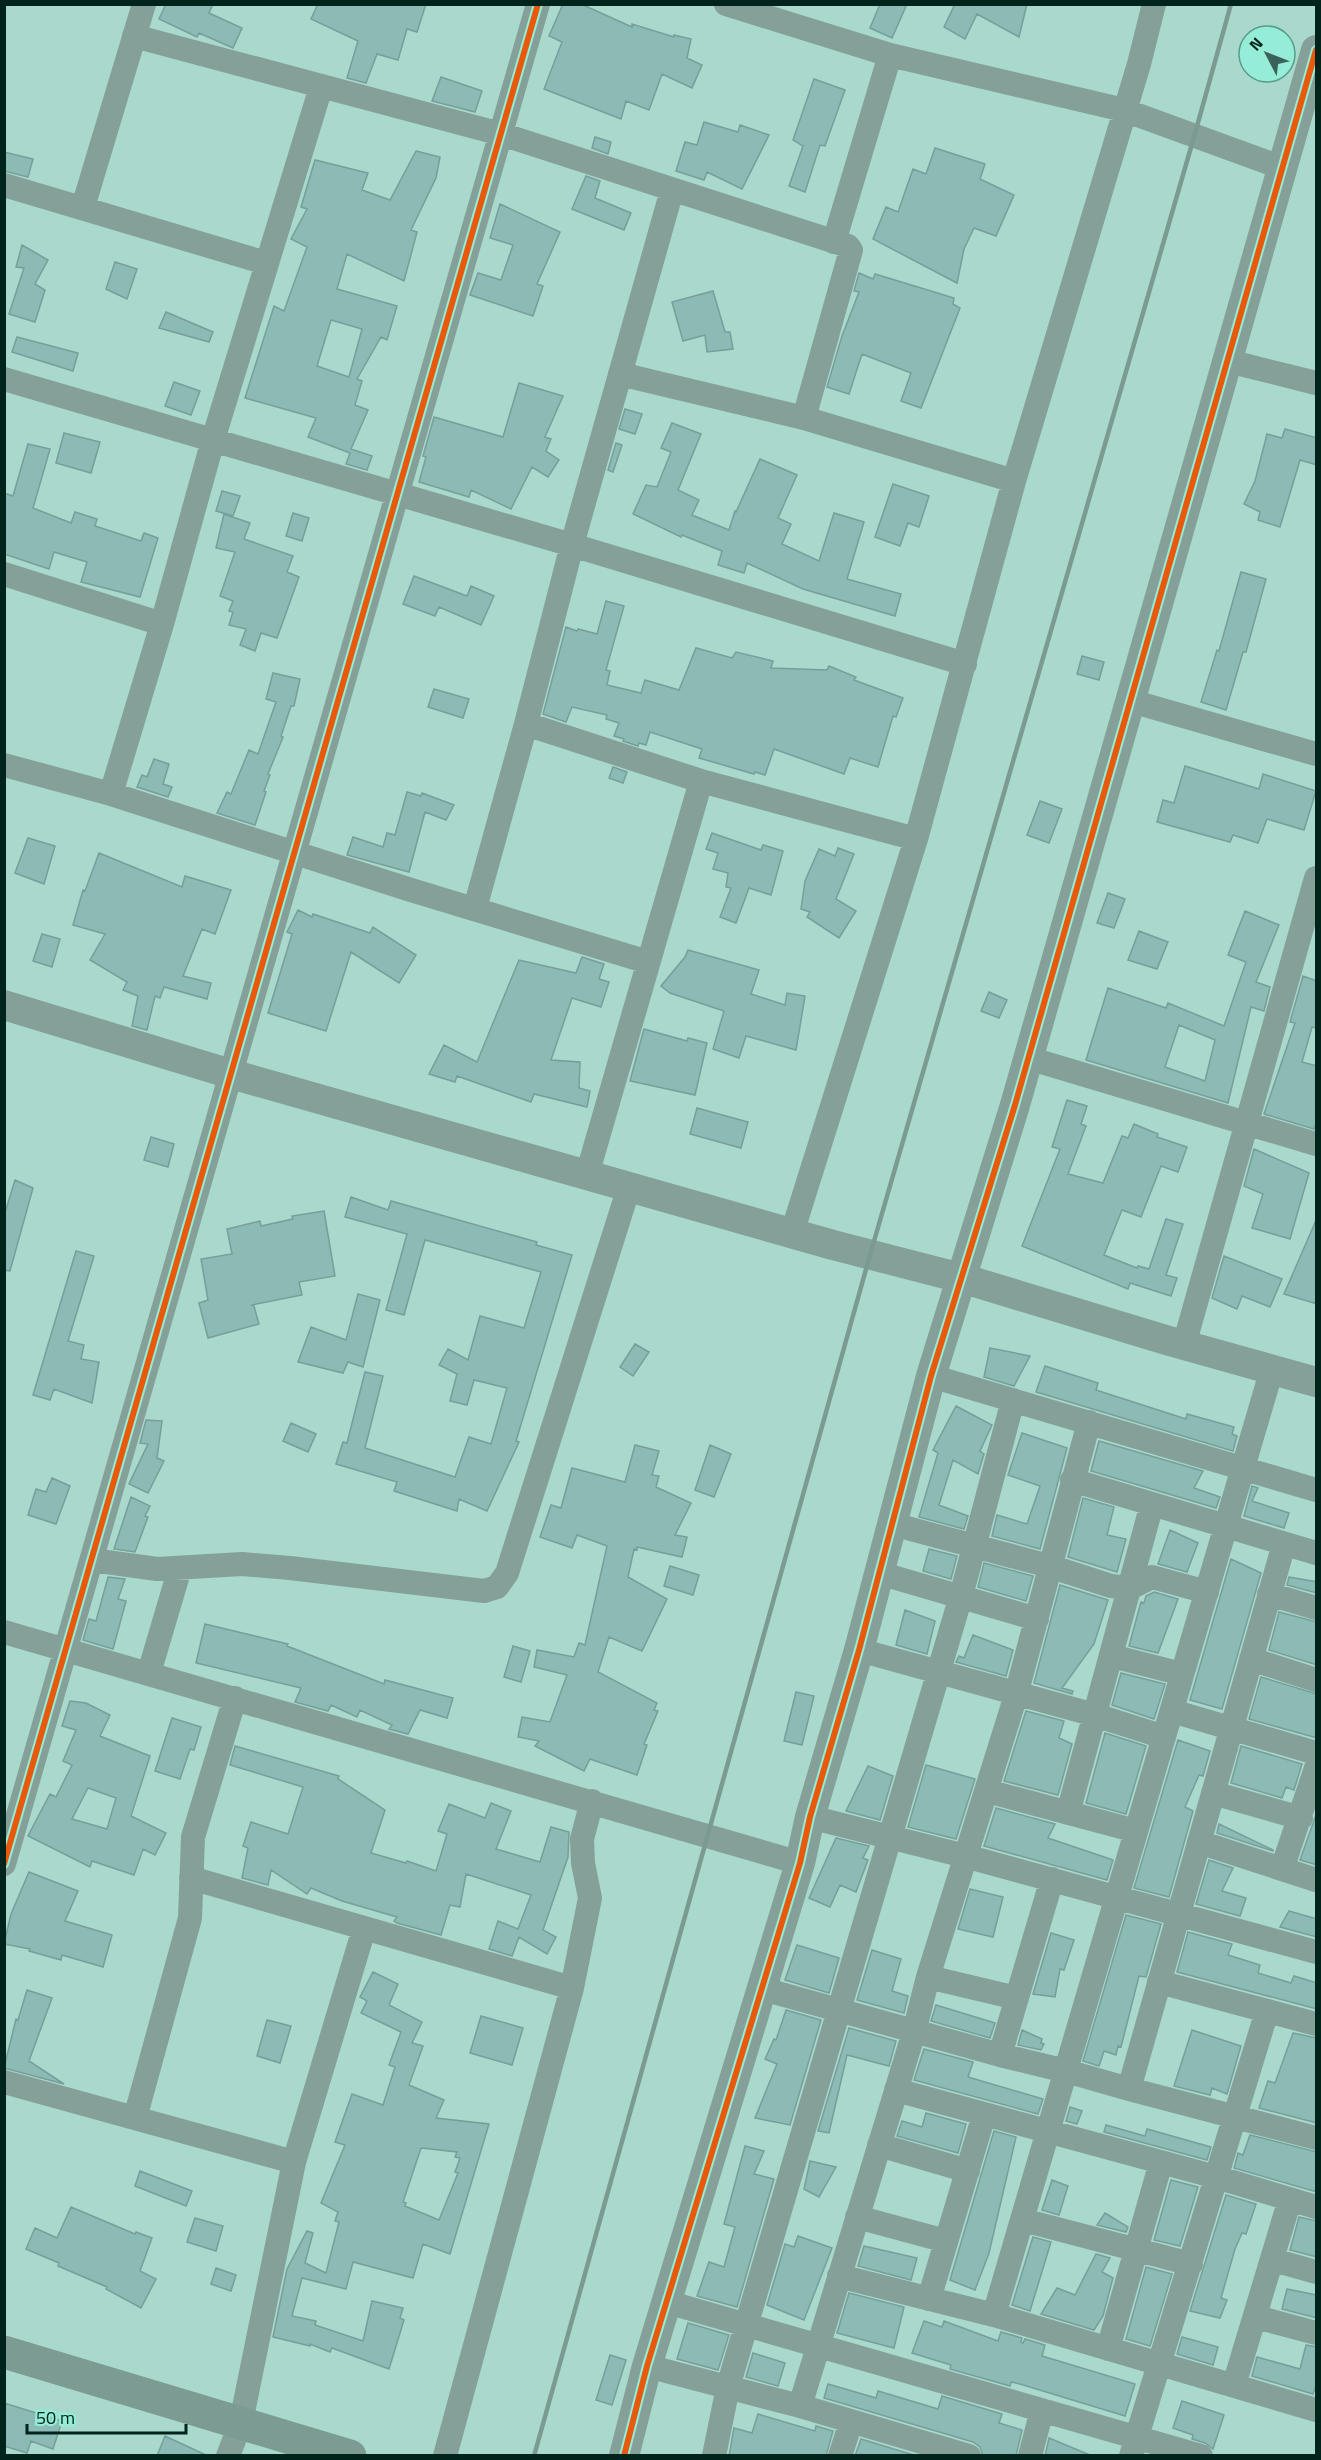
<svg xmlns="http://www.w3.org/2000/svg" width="1321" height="2460" viewBox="0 0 1321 2460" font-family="'Titillium Web',sans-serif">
  <rect width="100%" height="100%" fill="#a9d8cc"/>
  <path fill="#8cbab5" stroke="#769f9a" stroke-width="1.5" fill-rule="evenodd" d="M166 4H213L209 13 242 28 233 48 199 33 197 37 159 19Z
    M318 4H426L417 32 407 29 398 60 377 54 366 83 347 78 358 41 311 19Z
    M563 4H581L632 27V24L674 37V35L691 39 687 58 702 65 692 88 662 74 649 110 626 101 621 119 544 89 562 42 549 36Z
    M880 4H907L892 38 870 28Z
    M955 4H1027L1019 37 977 14 965 39 944 27Z
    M441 77 482 91 475 112 432 101Z
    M814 79 845 90 825 146 820 145 805 192 789 186 803 146 793 140Z
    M704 122 738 132 740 125 769 135 742 189 707 172 704 180 676 171 685 142 697 145Z
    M595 137 611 142 608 154 592 148Z
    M935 148 985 164 980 179 1014 195 996 236 974 228 964 249 957 283 873 239 886 207 898 212 913 169 926 174Z
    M416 151 440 157 436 178 411 230 417 232 404 281 347 254 337 289 397 306 387 340 381 337 357 379 362 381 355 405 368 410 351 449 372 456 367 470 346 464 350 453 308 437 316 418 245 398 274 306 284 311 307 247 291 239 307 209 301 207 315 160 368 173 362 190 390 200ZM331 320 362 329 349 377 317 366Z
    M4 152 33 159 28 177 4 171Z
    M586 176 600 181 595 198 631 213 624 230 572 209Z
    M500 204 560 232 537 284 543 286 533 316 470 295 478 273 501 280 513 245 490 238Z
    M22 245 48 260 35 284 45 290 35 322 9 314 24 268 16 267Z
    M115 262 137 269 127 299 106 289Z
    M859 273 873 279 875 274 954 298 953 304 960 308 921 408 901 401 911 373 862 354 849 394 827 387 842 336 859 292 854 291Z
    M713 291 725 332H730L733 349 707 352 705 335 683 341 672 302Z
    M166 312 213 332 209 342 159 328Z
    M17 337 78 353 73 371 12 352Z
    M174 382 200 391 191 415 165 406Z
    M519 383 563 396 545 437 551 439 546 451 559 460 548 477 532 467 511 509 471 490 469 497 419 482 426 457 423 456 434 417 503 437Z
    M625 409 642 414 635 434 619 429Z
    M672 423 701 434 678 490 699 500 692 515 729 530 735 511 736 512 760 459 797 475 778 518 791 524 782 544 819 561 834 513 864 522 847 579 901 594 895 616 803 589 747 563 744 573 718 565 722 551 682 535 681 537 633 514 646 485 657 487 671 452 661 448Z
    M1285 429 1317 438V465L1300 460 1280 527 1258 520 1260 512 1244 504 1255 481 1267 434 1282 438Z
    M64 433 100 442 91 473 56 463Z
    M616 443 622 445 613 472 608 470Z
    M28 444 50 449 33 508 71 523 75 512 97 519 95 526 141 541 144 533 158 538 140 597 81 582 87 562 54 552 49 569 4 554V493L13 496Z
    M893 484 929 496 919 527 908 523 900 546 875 537Z
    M222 491 240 496 233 516 216 511Z
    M293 513 309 518 302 541 286 536Z
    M224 514 250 523 244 539 293 556 287 572 299 577 277 638 261 633 255 651 240 645 246 629 229 625 233 612 229 611 233 601 220 596 235 552 216 548Z
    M1241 572 1266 579 1246 652H1243L1226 710 1201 702 1217 650 1219 651Z
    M414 576 467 596 471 586 494 596 481 625 439 607 435 616 403 604Z
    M606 601 624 606 606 670 610 671 607 685 641 693 645 680 679 690 696 648 732 658 736 652 773 661 771 668 827 670 829 666 856 677 854 680 903 698 896 717 893 716 878 767 850 758 844 774 774 749 765 775 755 772 754 774 699 758 702 749 650 732 646 745 639 743 638 746 623 741 624 739 614 736 619 723 606 719 607 715 572 707 566 722 543 714 566 627 577 631 578 629 597 634Z
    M1082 656 1104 662 1099 680 1077 674Z
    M273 673 300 679 294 706H291L281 736 283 737 268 774 270 775 264 791 266 792 255 825 217 813 227 792 231 794 249 750 258 754 276 702 266 699Z
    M434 689 469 699 463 718 428 707Z
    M154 759 169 764 163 784 172 787 168 797 137 787 142 775 147 777Z
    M1185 766 1259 789 1263 774 1316 791 1304 830 1267 819 1258 843 1233 835 1230 842 1157 822 1163 800 1174 803Z
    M613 767 627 772 623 783 609 778Z
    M407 792 421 796 422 793 454 805 446 820 425 812 409 872 347 855 353 837 383 847 387 833 395 835Z
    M1040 801 1062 809 1049 843 1027 835Z
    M712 833 761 850 763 845 783 851 771 895 749 888 736 923 720 917 731 888 726 887 728 873 713 869 718 853 706 849Z
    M28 838 55 846 44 884 15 873Z
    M838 848 854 854 836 899 856 911 839 938 807 917 810 912 801 909 805 881 819 849 835 856Z
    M99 853 182 887 185 876 231 890 215 934 202 929 183 976 211 983 207 999 164 987 160 998 155 996 147 1030 132 1026 138 996 123 990 127 982 90 960 105 934 73 925 83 890 85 891Z
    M1108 893 1125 899 1114 928 1097 923Z
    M298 910 312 917 313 914 370 933 373 927 416 955 399 983 351 952 326 1031 268 1013 292 934 287 932Z
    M1245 911 1279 925 1256 982 1270 987 1264 1011 1251 1007 1228 1103 1086 1060 1108 988 1166 1008 1168 1003 1224 1026 1246 962 1228 955ZM1179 1025 1215 1040 1205 1081 1165 1067Z
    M1139 931 1168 942 1157 969 1128 960Z
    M42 934 60 939 52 967 33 961Z
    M688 950 759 970 751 994 785 1005 787 993 805 996 796 1050 746 1036 739 1058 713 1049 724 1011 670 993 661 986 685 957Z
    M582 957 604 964 599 979 609 982 601 1007 572 998 551 1060 580 1062 579 1088 590 1091 587 1107 534 1094 531 1102 457 1076 455 1082 429 1074 444 1045 477 1062 519 960 576 973Z
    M1303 976 1317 981V1028L1312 1027 1302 1062 1317 1066V1121L1314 1129 1264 1114 1295 1023 1290 1022Z
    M989 992 1007 1000 999 1018 981 1011Z
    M644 1029 687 1041 688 1038 707 1043 695 1095 630 1081Z
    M1067 1100 1087 1106 1081 1124 1086 1126 1068 1174 1103 1183 1122 1136 1128 1138 1134 1124 1158 1134 1157 1137 1187 1147 1178 1172 1161 1166 1141 1217 1122 1210 1104 1255 1137 1268 1138 1266 1149 1269 1166 1219 1183 1224 1166 1275 1177 1278 1171 1296 1130 1283 1128 1289 1022 1246 1060 1149 1052 1147Z
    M697 1108 748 1122 741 1148 690 1134Z
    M151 1137 174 1144 168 1167 144 1160Z
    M1254 1149 1309 1173 1290 1239 1252 1228 1263 1194 1244 1186Z
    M15 1180 33 1188 10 1271 4 1270V1216Z
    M351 1197 388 1210 391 1201 537 1242 536 1245 572 1255 516 1441 519 1442 487 1511 459 1499 457 1511 394 1491 397 1482 336 1464 343 1442 347 1443 365 1372 383 1376 365 1448 455 1477 469 1437 491 1444 507 1388 474 1380 467 1405 450 1401 457 1374 439 1365 448 1349 468 1360 480 1316 524 1328 541 1272 425 1240 404 1315 386 1310 407 1234 345 1217Z
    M324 1211 335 1276 299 1282 302 1295 252 1305 254 1306 259 1324 208 1338 199 1303 208 1300 201 1259 232 1254 227 1229 260 1221 261 1226 293 1219 292 1216Z
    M1317 1218V1304L1284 1294Z
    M76 1251 94 1256 68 1341 84 1345 81 1359 99 1362 92 1403 54 1389 50 1400 33 1395Z
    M1224 1256 1282 1279 1270 1307 1242 1296 1237 1309 1212 1298Z
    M358 1294 380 1300 363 1367 348 1362 343 1373 298 1362 311 1327 346 1340Z
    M635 1344 649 1352 633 1376 620 1367Z
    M990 1348 1030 1356 1014 1386 984 1377Z
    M1045 1366 1098 1383 1096 1390 1186 1419 1187 1414 1234 1427 1232 1434 1237 1436 1233 1451 1036 1392Z
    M956 1406 992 1425 980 1451 984 1454 978 1474 953 1460 939 1505 968 1516 964 1529 919 1517 938 1453 933 1450Z
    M146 1420 162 1421 157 1458 164 1461 148 1493 129 1484 148 1444 140 1443Z
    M291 1423 316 1434 308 1452 283 1441Z
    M1022 1433 1067 1448 1040 1549 992 1536 997 1515 1027 1524 1040 1486 1008 1475Z
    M1099 1441 1203 1471 1194 1488 1220 1497 1216 1508 1091 1471Z
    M635 1445 659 1451 652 1475 659 1476 656 1487 691 1503 675 1535 687 1537 682 1557 637 1547V1550L634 1549 628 1577 667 1599 642 1651 609 1637 598 1672 657 1703 654 1710 658 1711 644 1744 647 1745 637 1775 590 1759 584 1771 535 1746 539 1741 518 1737 522 1717 550 1722 567 1675 534 1667 537 1650 574 1657 579 1643 585 1645 607 1546 577 1535 572 1548 540 1537 551 1505 561 1508 572 1468 625 1482Z
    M710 1445 731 1454 714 1497 695 1490Z
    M52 1478 70 1486 56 1524 28 1515 36 1489 46 1492Z
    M1252 1486 1258 1488 1252 1501 1289 1513 1284 1528 1244 1516Z
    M131 1497 150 1506 145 1516 148 1517 135 1552 114 1549Z
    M1083 1498 1114 1507 1107 1535 1126 1539 1117 1572 1068 1557Z
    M1170 1530 1198 1543 1187 1572 1158 1564Z
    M929 1549 957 1556 951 1579 923 1571Z
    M1231 1559 1261 1573 1222 1709 1190 1700Z
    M984 1563 1033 1576 1026 1601 978 1587Z
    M670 1566 699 1575 693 1595 664 1586Z
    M108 1577 125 1579 118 1599 126 1601 113 1649 83 1640 89 1619 96 1621Z
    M1289 1577 1317 1582V1593L1287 1585Z
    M1060 1585 1108 1600 1094 1644 1062 1688 1073 1691 1072 1694 1034 1683Z
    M1154 1592 1178 1599 1158 1653 1129 1646 1141 1602 1144 1603 1146 1596Z
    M905 1610 935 1621 927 1654 896 1645Z
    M1279 1612 1317 1622V1665L1269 1650Z
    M205 1624 288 1644 287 1646 384 1684 385 1680 453 1698 447 1718 420 1710 408 1734 389 1729 392 1725 360 1710 357 1717 331 1705 328 1711 295 1702 301 1688 196 1663Z
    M973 1635 1013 1650 1006 1676 956 1662 959 1656 964 1658Z
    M513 1646 530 1651 521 1682 504 1677Z
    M1121 1673 1165 1684 1154 1719 1112 1705Z
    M1261 1677 1317 1694V1738L1249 1719Z
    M796 1692 814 1696 802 1745 784 1741Z
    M70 1701 86 1703 110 1715 100 1736 150 1756 131 1816 166 1833 155 1855 143 1849 134 1875 92 1861 90 1867 28 1836 50 1794 56 1797 72 1765 63 1761 76 1730 62 1726ZM88 1788 116 1798 107 1829 72 1819Z
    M1026 1711 1064 1721 1059 1738 1072 1744 1058 1795 1004 1781Z
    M172 1718 201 1727 194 1750 190 1749 180 1779 155 1771Z
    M1105 1733 1146 1746 1126 1814 1086 1803Z
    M1178 1740 1210 1751 1203 1776 1199 1775 1185 1807 1193 1811 1169 1897 1134 1888Z
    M235 1746 339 1776 338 1779 385 1810 371 1853 406 1863 407 1861 436 1871 447 1834 438 1831 449 1804 485 1818 491 1803 511 1811 496 1849 540 1862 551 1827 569 1832 568 1857 543 1930 556 1937 547 1954 519 1937 512 1956 489 1949 498 1921 518 1929 531 1895 466 1874 460 1907 450 1905 441 1935 397 1923 394 1921 397 1917 342 1901 311 1888 307 1894 271 1870 268 1885 242 1878 248 1848 243 1846 251 1822 288 1834 303 1787 230 1765Z
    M1241 1746 1302 1764 1294 1790 1286 1787 1282 1798 1231 1783Z
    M926 1765 975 1779 956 1839 908 1827Z
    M868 1766 893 1776 880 1820 846 1811Z
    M996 1808 1055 1824 1048 1838 1113 1860 1107 1880 984 1846Z
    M1317 1812V1865L1300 1860Z
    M1219 1824 1273 1850V1851L1217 1833Z
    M836 1838 869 1846 863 1858 868 1860 856 1892 840 1885 830 1907 809 1898Z
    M1209 1860 1233 1868 1222 1891 1246 1898 1240 1916 1196 1904Z
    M29 1872 78 1891 65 1921 112 1935 103 1967 62 1955 61 1960 29 1951 30 1949 4 1944 11 1914Z
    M970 1889 1003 1897 993 1937 958 1929Z
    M1289 1911 1317 1919V1937L1280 1927Z
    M1126 1915 1161 1924 1146 1977 1139 1976 1121 2047 1118 2046 1116 2055 1104 2051 1099 2066 1083 2061Z
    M1188 1932 1232 1944 1228 1955 1260 1965 1258 1973 1291 1983 1294 1976 1317 1983V2009L1177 1972Z
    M1051 1933 1074 1940 1064 1970 1060 1969 1055 1997 1033 1994Z
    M797 1945 839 1958 829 1993 785 1980Z
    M872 1950 901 1959 892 1991 908 1996 904 2013 857 2000Z
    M373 1972 398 1984 389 2005 422 2022 412 2043 423 2046 409 2085 444 2100 436 2118 489 2124 450 2254 423 2244 413 2278 353 2262 346 2289 302 2278 292 2316 316 2321 315 2325 363 2341 372 2301 403 2308 400 2318 404 2320 389 2369 332 2348 330 2352 310 2344V2346L273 2337 287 2269 307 2231 313 2233 305 2263 326 2273 339 2222 335 2221 338 2212 321 2203 345 2145 335 2142 352 2094 383 2105 395 2067 389 2065 401 2032 361 2013 367 2001 360 1997ZM421 2148 457 2152 455 2157 460 2158 455 2172 458 2173 439 2220 405 2206 406 2203 403 2202Z
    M27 1990 52 1998 29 2061 64 2084 4 2068 16 2019 18 2020Z
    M936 2005 995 2023 990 2038 931 2021Z
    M786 2010 821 2020 790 2125 755 2118 777 2064 765 2059 774 2039 776 2040Z
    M481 2016 523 2028 512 2065 470 2053Z
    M267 2020 291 2026 280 2063 257 2056Z
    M849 2028 896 2041 889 2066 847 2055 829 2133 818 2131Z
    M1022 2030 1042 2039 1041 2043 1044 2044 1041 2050 1018 2045Z
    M1192 2030 1241 2046 1227 2094 1212 2088 1210 2095 1174 2086Z
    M1293 2033 1317 2038V2123L1259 2108 1268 2081 1275 2083Z
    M924 2049 973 2062 968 2077 1043 2099 1038 2114 914 2080Z
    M1070 2107 1082 2111 1077 2124 1066 2121Z
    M926 2113 966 2124 958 2153 897 2136 902 2121 922 2127Z
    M1106 2125 1145 2136 1147 2129 1211 2147 1207 2160 1104 2132Z
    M994 2131 1016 2137 989 2253 975 2290 950 2280Z
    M1250 2135 1317 2152V2192L1234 2168 1238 2153 1243 2155Z
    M745 2146 764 2151 754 2174 774 2179 737 2307 697 2296 709 2262 724 2267 735 2227 724 2224Z
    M810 2161 836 2167 819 2197 804 2189Z
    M140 2171 192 2191 186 2206 135 2186Z
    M1052 2180 1068 2186 1059 2215 1042 2210Z
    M1171 2180 1198 2187 1180 2246 1154 2240Z
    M1226 2195 1256 2204 1246 2234 1242 2233 1235 2249 1221 2298 1227 2300 1220 2318 1190 2311Z
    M71 2207 135 2234 136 2232 152 2238 140 2271 156 2279 141 2308 106 2289 107 2287 58 2266 59 2263 26 2249 35 2228 57 2238Z
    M1105 2213 1128 2227 1126 2232 1097 2225Z
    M1299 2217 1317 2221V2257L1290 2250Z
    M195 2218 223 2226 216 2251 187 2242Z
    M798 2236 832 2248 804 2320 767 2305 785 2244 794 2247Z
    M1033 2237 1051 2242 1030 2311 1012 2305Z
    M864 2246 917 2258 911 2280 858 2266Z
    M1096 2254 1110 2258 1102 2272 1113 2278 1103 2316 1094 2330 1041 2314 1057 2288 1075 2295Z
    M1146 2267 1172 2274 1150 2346 1126 2339Z
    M216 2268 236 2275 231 2291 211 2284Z
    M1287 2289 1317 2295V2318L1282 2309Z
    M849 2293 904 2307 894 2348 837 2333Z
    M924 2321 942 2327 944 2321 998 2341 1001 2332 1022 2338 1021 2342 1023 2343 1025 2339 1045 2345 1042 2356 1135 2384 1125 2416 1020 2384 1011 2382 1010 2386 950 2369 951 2365 912 2353Z
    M688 2323 729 2335 718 2370 677 2359Z
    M1182 2337 1218 2347 1213 2365 1177 2354Z
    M1306 2345 1317 2347V2382L1313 2394 1252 2376 1257 2357 1300 2369Z
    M753 2353 785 2363 778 2386 746 2377Z
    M610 2355 626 2360 612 2405 596 2400Z
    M828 2384 876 2398 878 2391 938 2409 942 2396 1002 2414 999 2423 1022 2430 1016 2456H983L980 2447 973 2442 824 2398Z
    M1182 2401 1224 2415 1213 2449 1205 2443 1192 2439 1193 2435 1173 2428Z
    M4 2403 62 2421 53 2449 31 2441 27 2453 4 2446Z
    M758 2414 815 2431 816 2426 833 2431 826 2456H729L734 2428 752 2433Z
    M165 2436 208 2456H157Z
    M1049 2438 1090 2455V2456H1045Z
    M861 2439 917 2456H855Z"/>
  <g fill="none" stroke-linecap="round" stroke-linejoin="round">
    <path stroke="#84a099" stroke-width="24" d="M726 4 890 55 1124 110 1283 168
      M134 36 501 134 848 246 851 250 804 418
      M4 185 266 263
      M83 207 144 4
      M834 242 890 55
      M1228 361 1316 383
      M620 374 804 418 1014 481
      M4 379 572 545 965 664
      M4 574 162 624
      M1131 701 1316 754
      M526 724 701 781 916 839
      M4 765 111 794 411 890 648 962
      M111 794 162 624 213 440 321 87
      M475 908 526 724 572 545 672 190
      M1028 1058 1316 1144
      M587 1175 701 781
      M792 1233 916 839 1014 481 1139 64 1154 4
      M1184 1345 1316 878
      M931 1376 1316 1490
      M1072 1480 1316 1553
      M892 1524 1049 1566 1111 1586 1130 1588 1152 1577 1207 1592
      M92 1560 157 1569 242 1564 290 1568 484 1591 497 1587 507 1573 629 1187
      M879 1573 1037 1619
      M1269 1594 1316 1608
      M4 1632 800 1863
      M859 1650 1095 1715 1164 1737
      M1112 1656 1182 1674
      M1251 1659 1316 1680
      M149 1673 180 1568
      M1172 1711 1316 1753
      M987 1791 1136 1831
      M1213 1793 1301 1818
      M1068 1813 1152 1504
      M810 1817 965 1856 1316 1952
      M1199 1842 1282 1869 1316 1768
      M4 1864 538 4
      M1282 1869 1316 1880
      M191 1878 572 1988
      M928 1977 1017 1998
      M1159 1982 1316 2024
      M763 1989 1000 2055 1066 2071 1129 2089 1316 2138
      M1000 2055 1052 1879
      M4 2082 294 2162
      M1129 2089 1284 1544
      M896 2090 1216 2177 1316 2207
      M135 2118 190 1918 193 1837 235 1698
      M879 2145 968 2171
      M857 2217 946 2241
      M1023 2220 1191 2264
      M1273 2260 1316 2272
      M839 2276 994 2315 1316 2410
      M929 2299 984 2115
      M667 2302 1201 2456
      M994 2315 1272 1369
      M1256 2317 1316 2333
      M1108 2349 1161 2162
      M647 2366 800 2406 969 2456
      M1234 2385 1290 2199
      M800 2406 914 2032 928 1977 1016 1695 1089 1422
      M228 2456 241 2422 294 2162 364 1929
      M445 2456 572 1988 590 1898 583 1863 582 1839 592 1801
      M714 2456 728 2387 961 1596 1013 1400
      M840 2456 851 2422
      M1030 2456 1042 2410
      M1131 2456 1267 2011"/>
    <path stroke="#84a099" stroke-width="30" d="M4 1005 231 1074 833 1245 961 1278 1166 1340 1316 1382
      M624 2456 647 2366 800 1863 810 1817 859 1650 931 1376 1015 1105 1316 50"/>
    <path stroke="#7c9b93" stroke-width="33" d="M4 2352 350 2456"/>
    <path stroke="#7b9b92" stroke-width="4.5" d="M534 2456 870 1255 1194 137 1231 4"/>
    <defs>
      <path id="cycleway" d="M4 1864 538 4
        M624 2456 647 2366 800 1863 810 1817 859 1650 931 1376 1015 1105 1316 50"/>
    </defs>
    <use href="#cycleway" stroke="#95ecd7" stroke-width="10"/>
    <use href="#cycleway" stroke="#e8590c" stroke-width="6"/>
  </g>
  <rect width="1321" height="2460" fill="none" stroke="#00231c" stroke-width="12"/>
  <g transform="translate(1267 54) rotate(312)"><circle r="28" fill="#95ecd7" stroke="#599c8c" stroke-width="1.5"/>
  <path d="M0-4.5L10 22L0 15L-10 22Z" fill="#3b625a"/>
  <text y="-9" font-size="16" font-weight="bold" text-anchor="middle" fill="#00231c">N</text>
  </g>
  <path d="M27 2424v9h159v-9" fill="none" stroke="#00231c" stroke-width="3"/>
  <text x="36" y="2424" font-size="18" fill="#00231c" stroke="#95ecd7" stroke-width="4.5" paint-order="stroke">50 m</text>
</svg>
